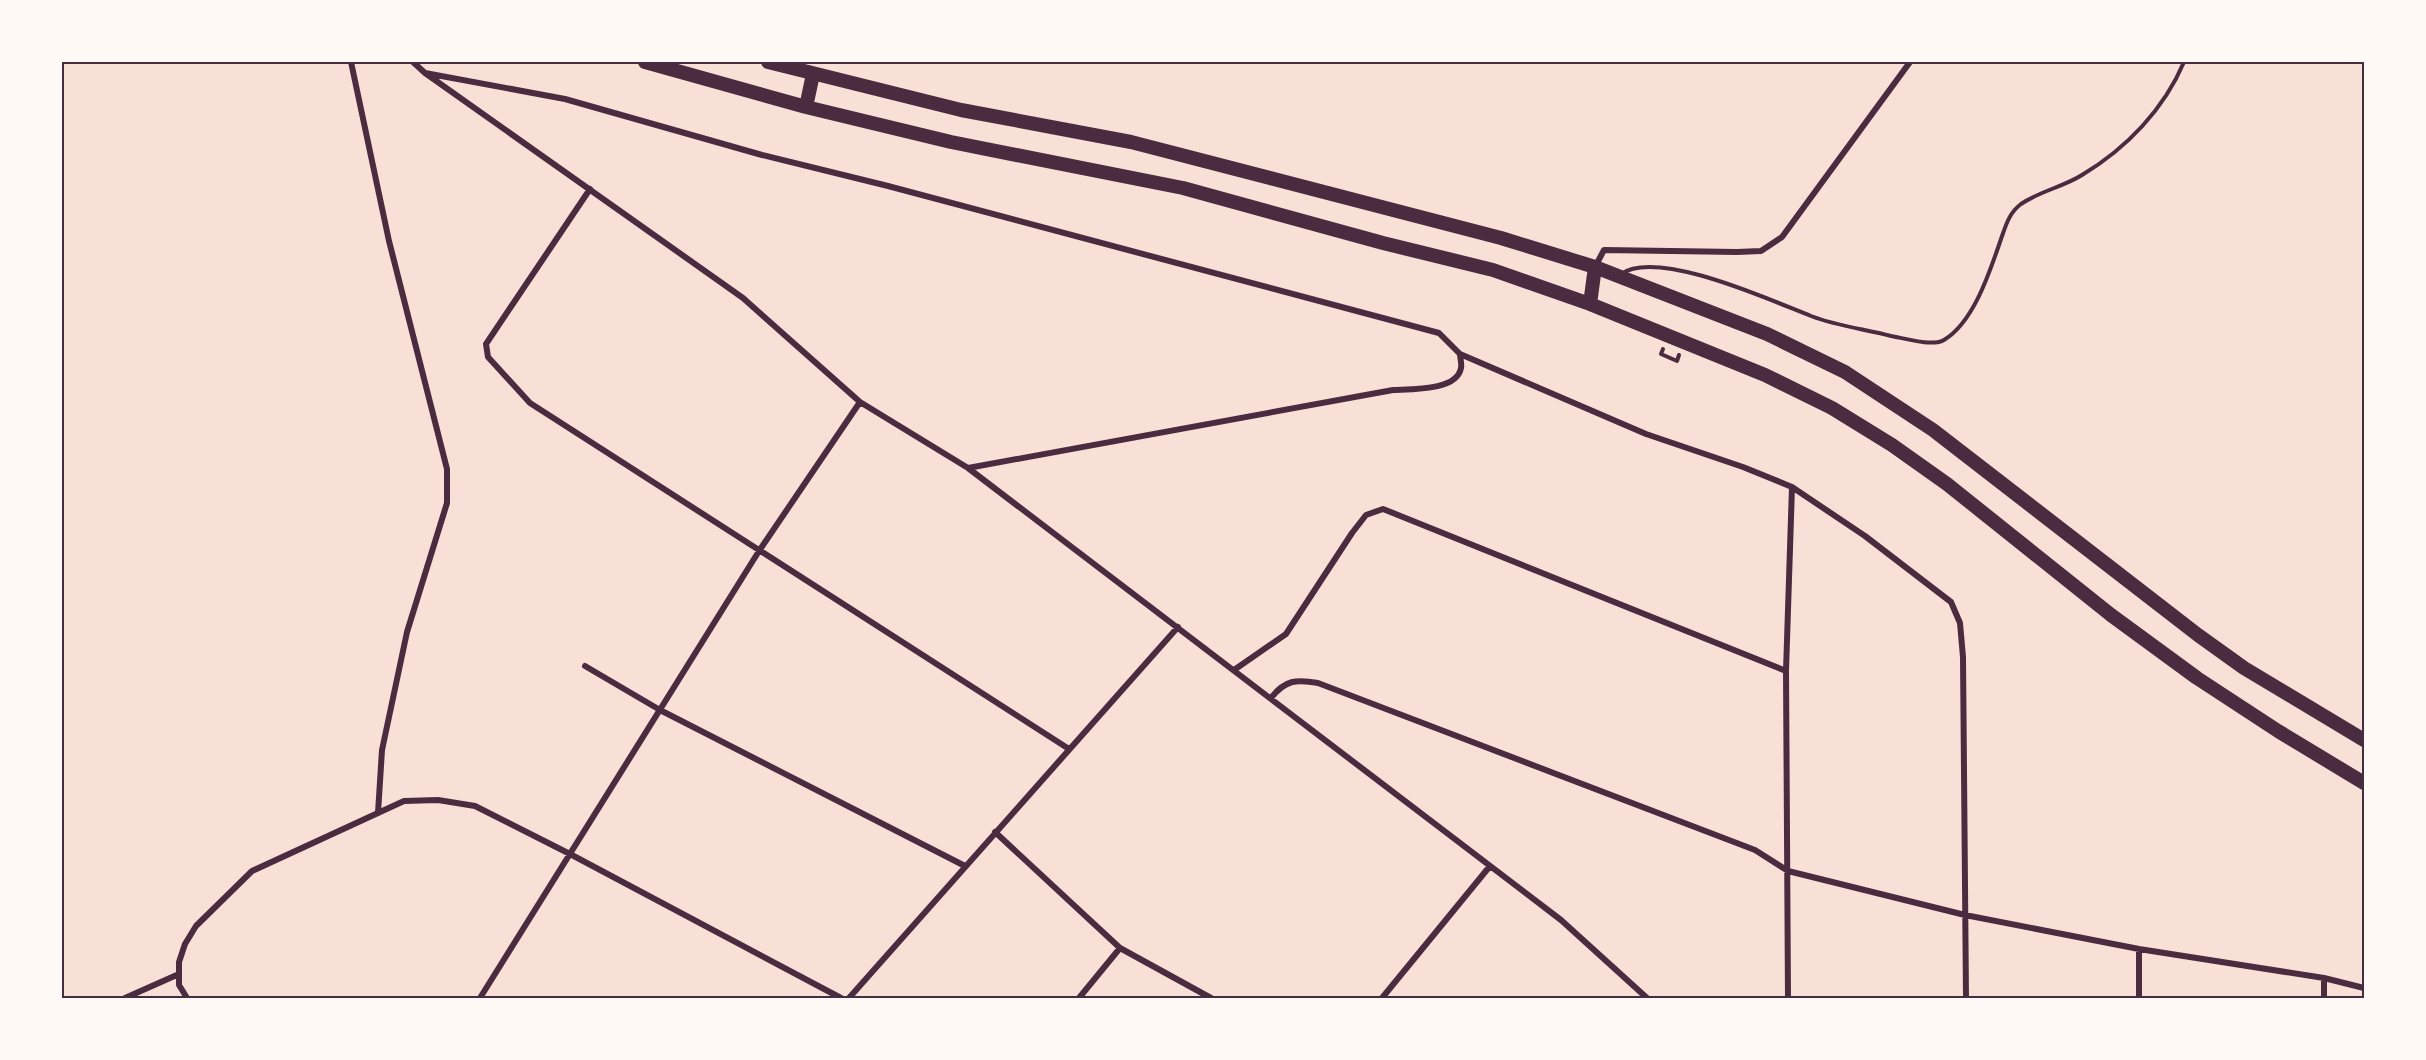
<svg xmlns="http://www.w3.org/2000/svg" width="2426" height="1060" viewBox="0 0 2426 1060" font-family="'Open Sans',sans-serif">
  <rect width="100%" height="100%" fill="#f7e1d7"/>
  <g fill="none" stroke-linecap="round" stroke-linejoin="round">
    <path stroke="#4a2c40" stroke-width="4" d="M1663 349 1661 354 1677 361 1679 355"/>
    <path stroke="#4a2c40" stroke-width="4" d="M1621 274C1657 248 1772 301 1811 316 1837 326 1864 329 1891 336 1903 338 1933 347 1944 340 1974 322 1990 271 2001 239 2006 225 2009 213 2021 204 2040 191 2063 187 2082 175 2127 148 2164 109 2184 62"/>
    <path stroke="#4a2c40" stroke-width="6" d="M351 62 389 241 447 469V503L407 632 382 750 378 813
      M413 62 425 73 743 298 860 402 968 468 1561 920 1647 998
      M425 73 565 99 762 155 888 186 1439 333 1460 354C1460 358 1462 364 1461 368 1457 391 1411 389 1393 390L968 468
      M590 189 486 344 488 357 530 403 1069 749
      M1595 267 1604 250 1737 252 1761 251 1782 237 1910 62
      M1460 354 1646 434 1743 467 1792 487 1865 536 1951 602 1960 623 1963 657 1966 998
      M585 666 660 710 965 866
      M1234 670 1286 634 1352 533 1366 515 1383 509 1786 671 1788 998
      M1786 671 1792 487
      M1271 698C1285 680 1296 679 1318 683L1755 850 1788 871 1965 915 2139 949 2324 978 2364 988
      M995 832 1120 948 1211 998
      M2324 978V998
      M125 998 179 974
      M187 998 179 985V962L185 944 196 926 252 871 404 801 438 800 475 806 570 854 841 998
      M480 998 759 551 860 402
      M849 998 1178 627
      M1079 998 1120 948
      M1382 998 1490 866
      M2139 998V949"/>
    <path stroke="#4a2c40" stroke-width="14" d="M645 62 806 107 951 142 1183 188 1383 243 1493 270 1590 304 1765 375 1832 408 1892 445 1947 484 2111 615 2197 678 2278 731 2364 783
      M768 62 961 110 1131 142 1501 238 1595 267 1767 334 1845 372 1933 430 2198 635 2244 668 2364 740
      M806 107 813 74
      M1590 304 1595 267"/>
  </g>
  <rect width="2426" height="1060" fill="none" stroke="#fffaf5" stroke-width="126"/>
  <rect x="63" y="63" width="2300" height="934" fill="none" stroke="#4a2c40" stroke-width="2"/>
</svg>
